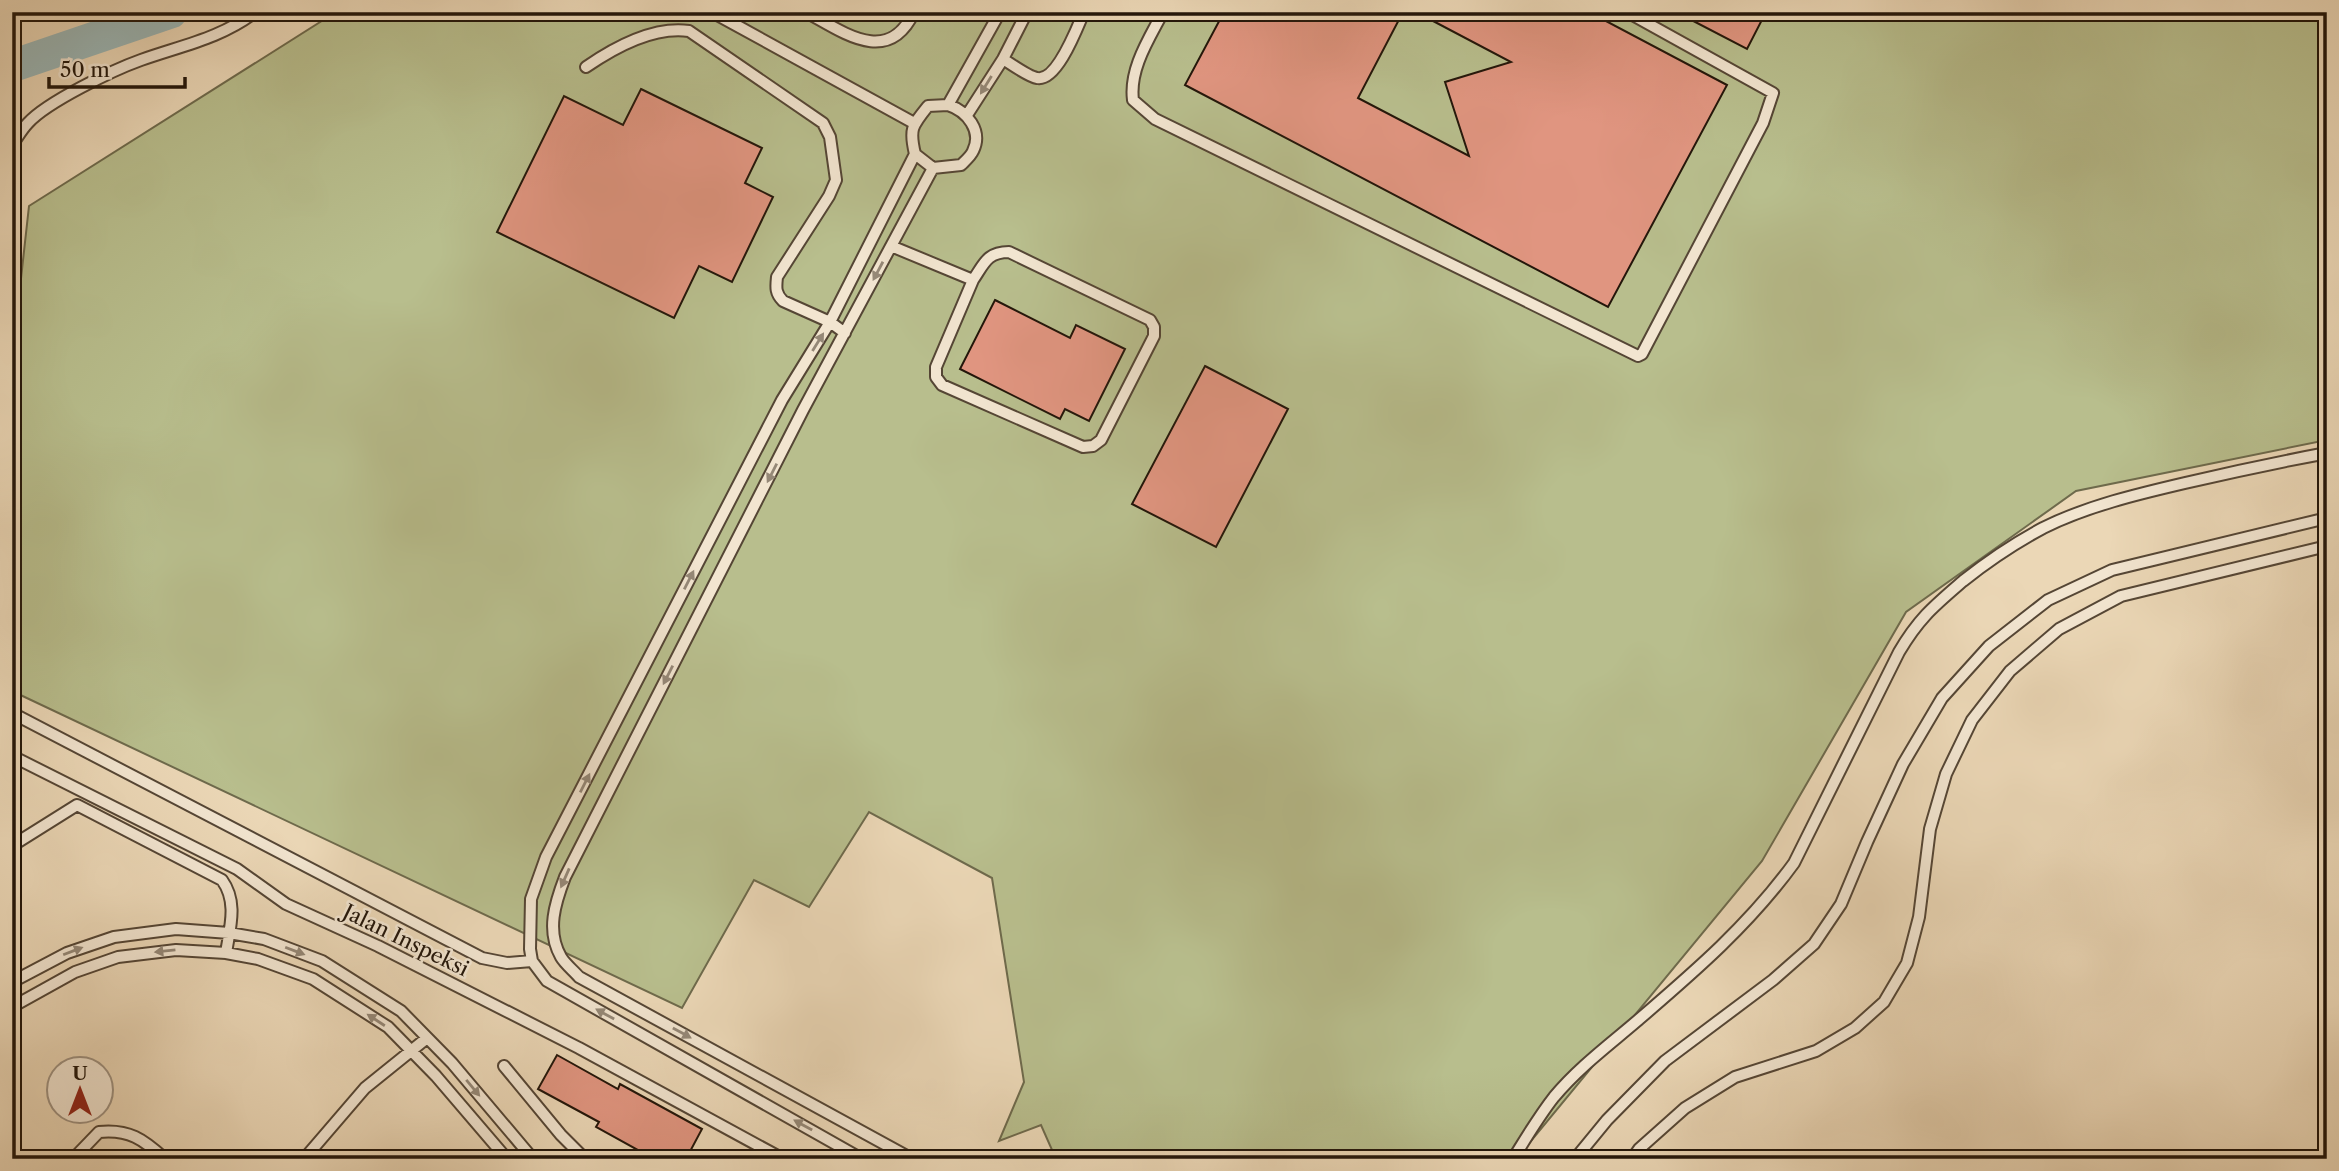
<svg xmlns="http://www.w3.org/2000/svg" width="2339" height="1171" viewBox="0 0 2339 1171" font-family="'Libre Caslon Text',serif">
  <rect width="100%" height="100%" fill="#ebd7b6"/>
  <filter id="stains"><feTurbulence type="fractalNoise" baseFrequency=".00286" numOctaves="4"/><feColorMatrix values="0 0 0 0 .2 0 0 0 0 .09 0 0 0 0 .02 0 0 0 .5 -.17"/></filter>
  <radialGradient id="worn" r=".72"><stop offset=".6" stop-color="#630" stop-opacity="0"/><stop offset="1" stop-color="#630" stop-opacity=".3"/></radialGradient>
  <path fill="#b8be8d" stroke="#6e6a4c" stroke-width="2" d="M336 12H2327V440L2076 491 1906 612 1762 861 1516 1159H1056L1041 1125 999 1141 1024 1082 992 878 869 812 809 907 754 880 682 1008 12 691V360L29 206Z"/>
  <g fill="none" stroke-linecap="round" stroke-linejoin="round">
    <path stroke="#9bb7b7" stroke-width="33" d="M12 66 171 12"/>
  </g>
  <path fill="#e09580" stroke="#23160a" stroke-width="2" d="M1224 12H1403L1358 98 1469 156 1445 82 1511 62 1416 12H1589L1727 85 1608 307 1185 85Z
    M1676 12H1766L1747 49Z
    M641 89 762 148 745 183 773 197 732 282 699 266 674 318 497 232 564 96 623 125Z
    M995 300 1070 338 1076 325 1125 349 1089 421 1065 409 1060 419 960 369Z
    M1205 366 1288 409 1216 547 1132 504Z
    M557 1055 618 1089 620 1084 702 1129 686 1159H654L596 1127 599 1122 538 1089Z"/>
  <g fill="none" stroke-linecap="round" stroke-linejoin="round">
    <defs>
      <path id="lane" d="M712 12 914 123
        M806 12C843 32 888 67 914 12
        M1163 12C1149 39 1129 69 1133 100L1155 119 1638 356 1642 354 1763 123 1773 93 1627 12
        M1003 59C1011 64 1029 77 1037 78 1057 82 1077 28 1084 12
        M586 67C615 47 654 26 689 31L823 123 830 137 836 180 829 196 777 277C776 287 775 293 783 301L830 322 845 333
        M948 105C967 111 983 131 973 151 971 156 965 161 961 165L933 168 915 154C909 129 912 126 928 106Z
        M948 105 1000 12
        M967 115 1003 59 1027 12
        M12 145C17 138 22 129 28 123 47 102 113 70 141 60 180 46 222 38 255 12
        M891 246 973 280 936 367V377L942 385 1083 447 1093 446 1101 440 1154 336V327L1150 320 1009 252C987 252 984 264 973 280
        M12 713 482 958 507 963 532 961
        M12 756 237 869 286 904 378 946 579 1048 783 1159
        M18 842 77 805 222 880C238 902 230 927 226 953
        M12 982 67 953 114 937 176 929 229 933 264 939 322 961 401 1011 452 1063 533 1159
        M12 1007 75 972 118 957 176 950 226 953 258 959 313 979 388 1027 436 1076 507 1159
        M504 1066 561 1135 585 1159
        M73 1159 99 1132C129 1129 143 1139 165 1159
        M304 1159 365 1088 427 1038
        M862 1159 547 981 532 961 530 949 531 899 546 857 782 400 830 322 915 154
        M912 1159 579 977C574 971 565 964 561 957 546 931 555 903 565 877L803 410 933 168
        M1513 1159C1526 1138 1539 1116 1554 1097 1578 1068 1609 1045 1637 1021 1694 972 1749 925 1794 863L1899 652C1919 618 1934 606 1963 581 1988 561 2015 543 2043 528 2087 506 2138 494 2185 483 2232 472 2279 462 2327 453
        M1575 1159 1607 1120 1665 1061 1773 980 1814 944 1841 904 1867 842 1903 764 1942 698 1989 646 2048 600 2112 570 2327 518
        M1632 1159 1639 1149 1685 1108 1735 1077 1816 1051 1855 1028 1884 1002 1907 963 1919 917 1930 829 1946 774 1972 720 2010 671 2059 629 2121 596 2327 546"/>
    </defs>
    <use href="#lane" stroke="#554635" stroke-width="14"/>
    <use href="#lane" stroke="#f2e5d0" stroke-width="10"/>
  </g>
  <defs><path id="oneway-solid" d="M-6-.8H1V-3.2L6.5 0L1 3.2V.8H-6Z" transform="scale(1.75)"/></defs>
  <g fill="#958877">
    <use href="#oneway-solid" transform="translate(986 85) rotate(122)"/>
    <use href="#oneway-solid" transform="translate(878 271) rotate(118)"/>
    <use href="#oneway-solid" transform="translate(818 342) rotate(-58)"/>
    <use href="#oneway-solid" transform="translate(772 473) rotate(117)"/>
    <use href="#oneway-solid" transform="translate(689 580) rotate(-63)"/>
    <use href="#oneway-solid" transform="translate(668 675) rotate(117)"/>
    <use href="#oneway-solid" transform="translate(585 783) rotate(-63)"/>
    <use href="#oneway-solid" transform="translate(565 878) rotate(114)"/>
    <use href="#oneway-solid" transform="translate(73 951) rotate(-21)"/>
    <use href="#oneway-solid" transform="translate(165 951) rotate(174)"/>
    <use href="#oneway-solid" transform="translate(295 951) rotate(21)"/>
    <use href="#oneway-solid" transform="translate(605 1014) rotate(-151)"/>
    <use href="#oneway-solid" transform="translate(376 1020) rotate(-147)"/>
    <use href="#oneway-solid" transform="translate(682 1033) rotate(29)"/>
    <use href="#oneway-solid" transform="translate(473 1088) rotate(50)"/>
    <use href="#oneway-solid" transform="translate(803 1125) rotate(-151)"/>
  </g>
  <g text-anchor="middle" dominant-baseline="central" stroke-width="5" stroke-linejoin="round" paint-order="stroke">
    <g font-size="21" fill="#23160a" stroke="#f2e5d0">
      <text transform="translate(406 940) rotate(26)">Jalan Inspeksi</text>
    </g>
  </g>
  <rect width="2339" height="1171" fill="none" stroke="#ebd7b6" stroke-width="42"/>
  <rect x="14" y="14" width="2311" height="1143" fill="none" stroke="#23160a" stroke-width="3.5"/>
  <rect x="21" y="21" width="2297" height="1129" fill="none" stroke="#23160a" stroke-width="2"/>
  <g transform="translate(80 1090)"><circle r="33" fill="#f2e5d0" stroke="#9f9281" stroke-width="2"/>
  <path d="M0-5L12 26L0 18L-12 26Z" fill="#8f2418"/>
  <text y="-10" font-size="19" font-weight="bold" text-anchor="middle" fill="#23160a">U</text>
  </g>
  <path d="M49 77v10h136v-10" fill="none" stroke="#23160a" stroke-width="3.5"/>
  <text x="60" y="77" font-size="21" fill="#23160a" stroke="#f2e5d0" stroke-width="5" paint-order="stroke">50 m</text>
  <rect width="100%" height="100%" filter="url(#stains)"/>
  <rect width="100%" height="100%" fill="url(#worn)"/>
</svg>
